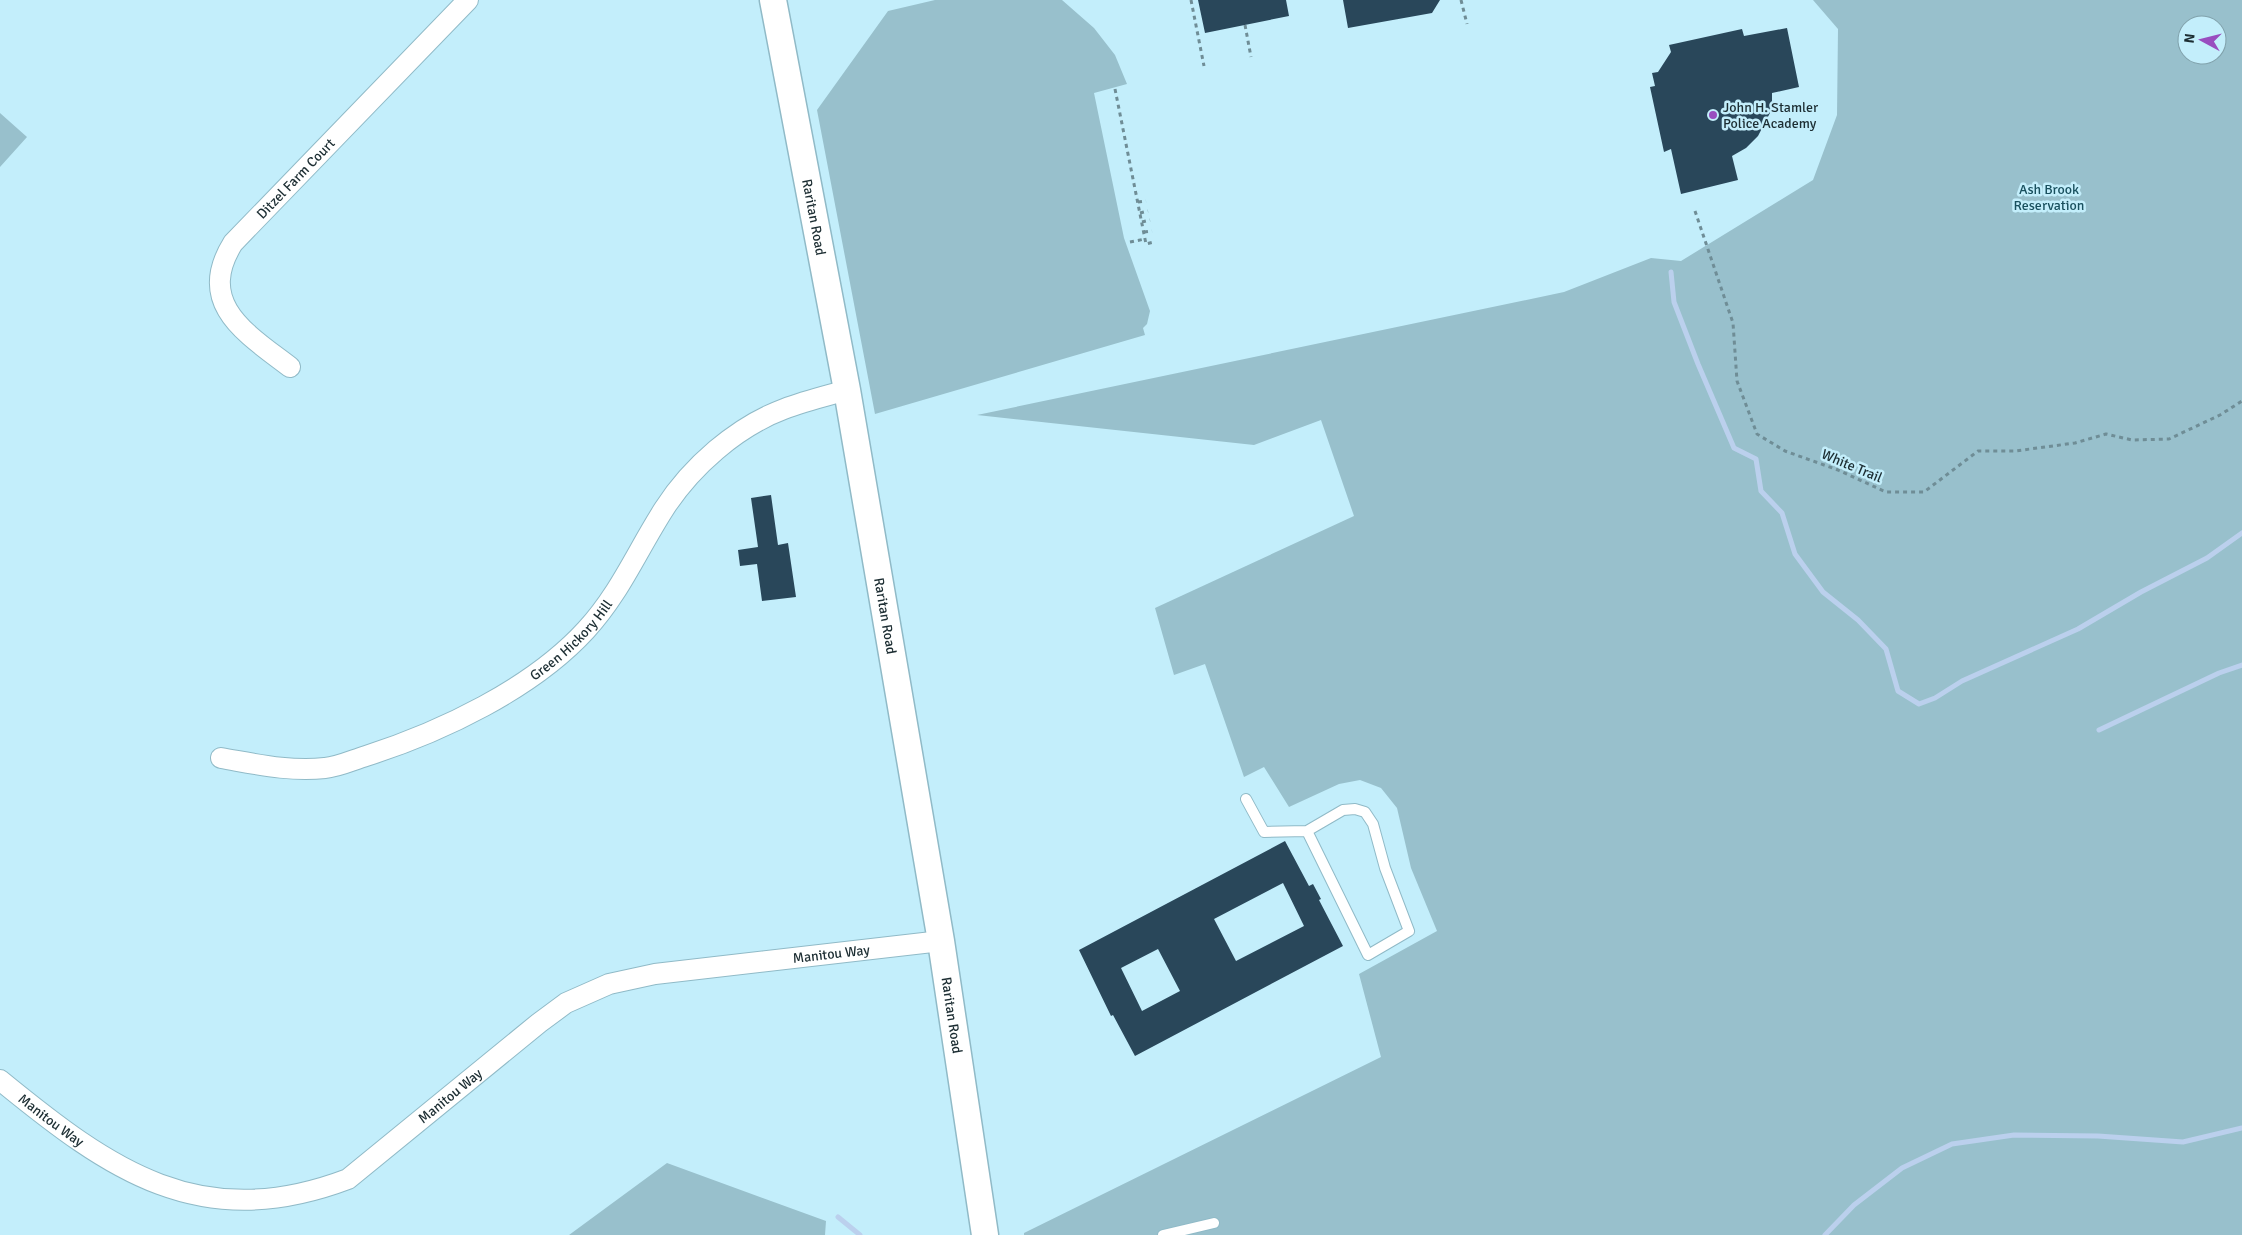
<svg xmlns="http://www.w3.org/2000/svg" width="2242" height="1235" viewBox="0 0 2242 1235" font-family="Signika,sans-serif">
  <rect width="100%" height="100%" fill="#c3eefb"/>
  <path fill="#98c0cc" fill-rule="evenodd" d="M935 0H1062L1094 28 1115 55 1127 84 1094 93 1124 238 1150 311 1147 324 1143 328 1145 335 875 414 817 110 888 11Z
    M1813 0H2242V1235H1024V1233L1381 1057 1359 974 1437 931 1411 868 1397 808 1381 788 1360 780 1339 784 1289 807 1264 767 1244 777 1205 664 1174 675 1155 608 1354 516 1321 420 1254 445 977 415 1564 292 1651 258 1681 261 1813 180 1837 115 1838 29ZM2187 25H2217V55H2187Z
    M0 113 27 137 0 167Z
    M667 1163 826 1221 825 1235H569Z"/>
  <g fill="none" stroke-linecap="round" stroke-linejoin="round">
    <path stroke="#bbd0ed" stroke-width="5" d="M1671 272 1674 302 1698 364 1734 448 1756 459 1761 491 1782 513 1795 554 1823 592 1858 620 1886 649 1898 691 1919 704 1935 698 1962 681 2078 629 2141 592 2207 558 2242 533
      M2099 730 2219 673 2242 665
      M838 1217 860 1235
      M1825 1235 1854 1205 1902 1168 1952 1144 2014 1135 2098 1136 2183 1142 2242 1128"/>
  </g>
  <path fill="#29475a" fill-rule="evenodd" d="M1198 0H1286L1289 16 1205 33Z
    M1343 0H1440L1432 13 1348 28Z
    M1787 28 1799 87 1772 93V109L1758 136 1746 148 1732 156 1738 180 1681 194 1671 149 1664 152 1650 87 1655 86 1652 73 1658 72 1671 52 1669 45 1742 29 1744 36Z
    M771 495 778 545 788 543 796 597 762 601 757 564 740 566 738 550 758 547 751 498Z
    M1285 841 1309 886 1313 884 1321 899 1319 900 1343 946 1135 1056 1113 1015 1111 1016 1079 950ZM1283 883 1304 926 1236 961 1214 919ZM1158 949 1180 991 1142 1011 1121 968Z"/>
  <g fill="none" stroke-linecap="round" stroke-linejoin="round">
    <defs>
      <path id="service" d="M1246 799 1264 832 1307 831
        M1355 809 1365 812 1373 824 1385 868 1409 931 1368 955 1307 831 1343 810Z
        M1163 1235 1214 1223"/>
      <g id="minor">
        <path id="s1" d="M290 367C247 334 195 304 233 243L468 0"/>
        <path id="s2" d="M221 758C256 764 290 772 325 768 338 767 353 760 366 756 441 732 532 689 586 630 620 593 637 551 664 509 691 467 736 427 784 409 805 401 826 396 847 390"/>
        <path id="s3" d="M0 1080C110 1170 200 1235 348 1179L539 1023 566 1003 609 984 655 974 941 941"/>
      </g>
      <g id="tertiary">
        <path id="s4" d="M773 0 847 390 941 941 985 1235"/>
      </g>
    </defs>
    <use href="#service" stroke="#90bac7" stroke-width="12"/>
    <use href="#minor" stroke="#90bac7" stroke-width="22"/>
    <use href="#tertiary" stroke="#90bac7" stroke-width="29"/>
    <path stroke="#6f8d96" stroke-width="3" stroke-dasharray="4 4" stroke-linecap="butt" d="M1191 0 1204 66
      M1461 0 1467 24
      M1245 25 1251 57
      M1115 89 1146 244 1154 242
      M1138 202 1146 201
      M1695 211 1733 323 1737 381 1757 434 1785 451 1838 470 1886 492H1924L1978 451H2015L2075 443 2106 434 2132 440 2169 439 2220 415 2242 401
      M1140 213 1148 211
      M1142 222 1150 220
      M1144 232 1152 231
      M1130 242 1145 239"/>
    <use href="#service" stroke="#fff" stroke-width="10"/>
    <use href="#minor" stroke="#fff" stroke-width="20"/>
    <use href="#tertiary" stroke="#fff" stroke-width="26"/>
  </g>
  <circle fill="#994dbf" stroke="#c3eefb" stroke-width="2" cx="1713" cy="115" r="5"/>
  <g text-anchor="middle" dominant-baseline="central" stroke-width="5" stroke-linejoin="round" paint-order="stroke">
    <g font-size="14" fill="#1c2d32" stroke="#c3eefb" text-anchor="start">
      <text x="1723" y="107">John H. Stamler<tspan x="1723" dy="16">Police Academy</tspan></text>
    </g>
    <g font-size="14" fill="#1c2d32" stroke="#c3eefb">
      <text stroke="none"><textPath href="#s1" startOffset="246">Ditzel Farm Court</textPath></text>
      <text stroke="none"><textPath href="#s4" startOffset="221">Raritan Road</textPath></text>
      <text transform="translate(1852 466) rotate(23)">White Trail</text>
      <text stroke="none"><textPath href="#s4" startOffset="626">Raritan Road</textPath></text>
      <text stroke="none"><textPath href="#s2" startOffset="386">Green Hickory Hill</textPath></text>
      <text stroke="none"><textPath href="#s3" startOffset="936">Manitou Way</textPath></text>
      <text stroke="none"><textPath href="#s4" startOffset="1031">Raritan Road</textPath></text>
      <text stroke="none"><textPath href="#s3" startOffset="516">Manitou Way</textPath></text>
      <text stroke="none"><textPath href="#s3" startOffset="65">Manitou Way</textPath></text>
    </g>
    <g font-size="14" fill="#19505e" stroke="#c3eefb">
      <text x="2049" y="189">Ash Brook<tspan x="2049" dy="16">Reservation</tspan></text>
    </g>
  </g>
  <g transform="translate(2202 40) rotate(277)"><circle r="24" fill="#c3eefb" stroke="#80a1ab"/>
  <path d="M0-4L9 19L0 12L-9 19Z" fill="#994dbf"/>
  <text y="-8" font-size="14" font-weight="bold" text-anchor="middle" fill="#1c2d32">N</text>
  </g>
</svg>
